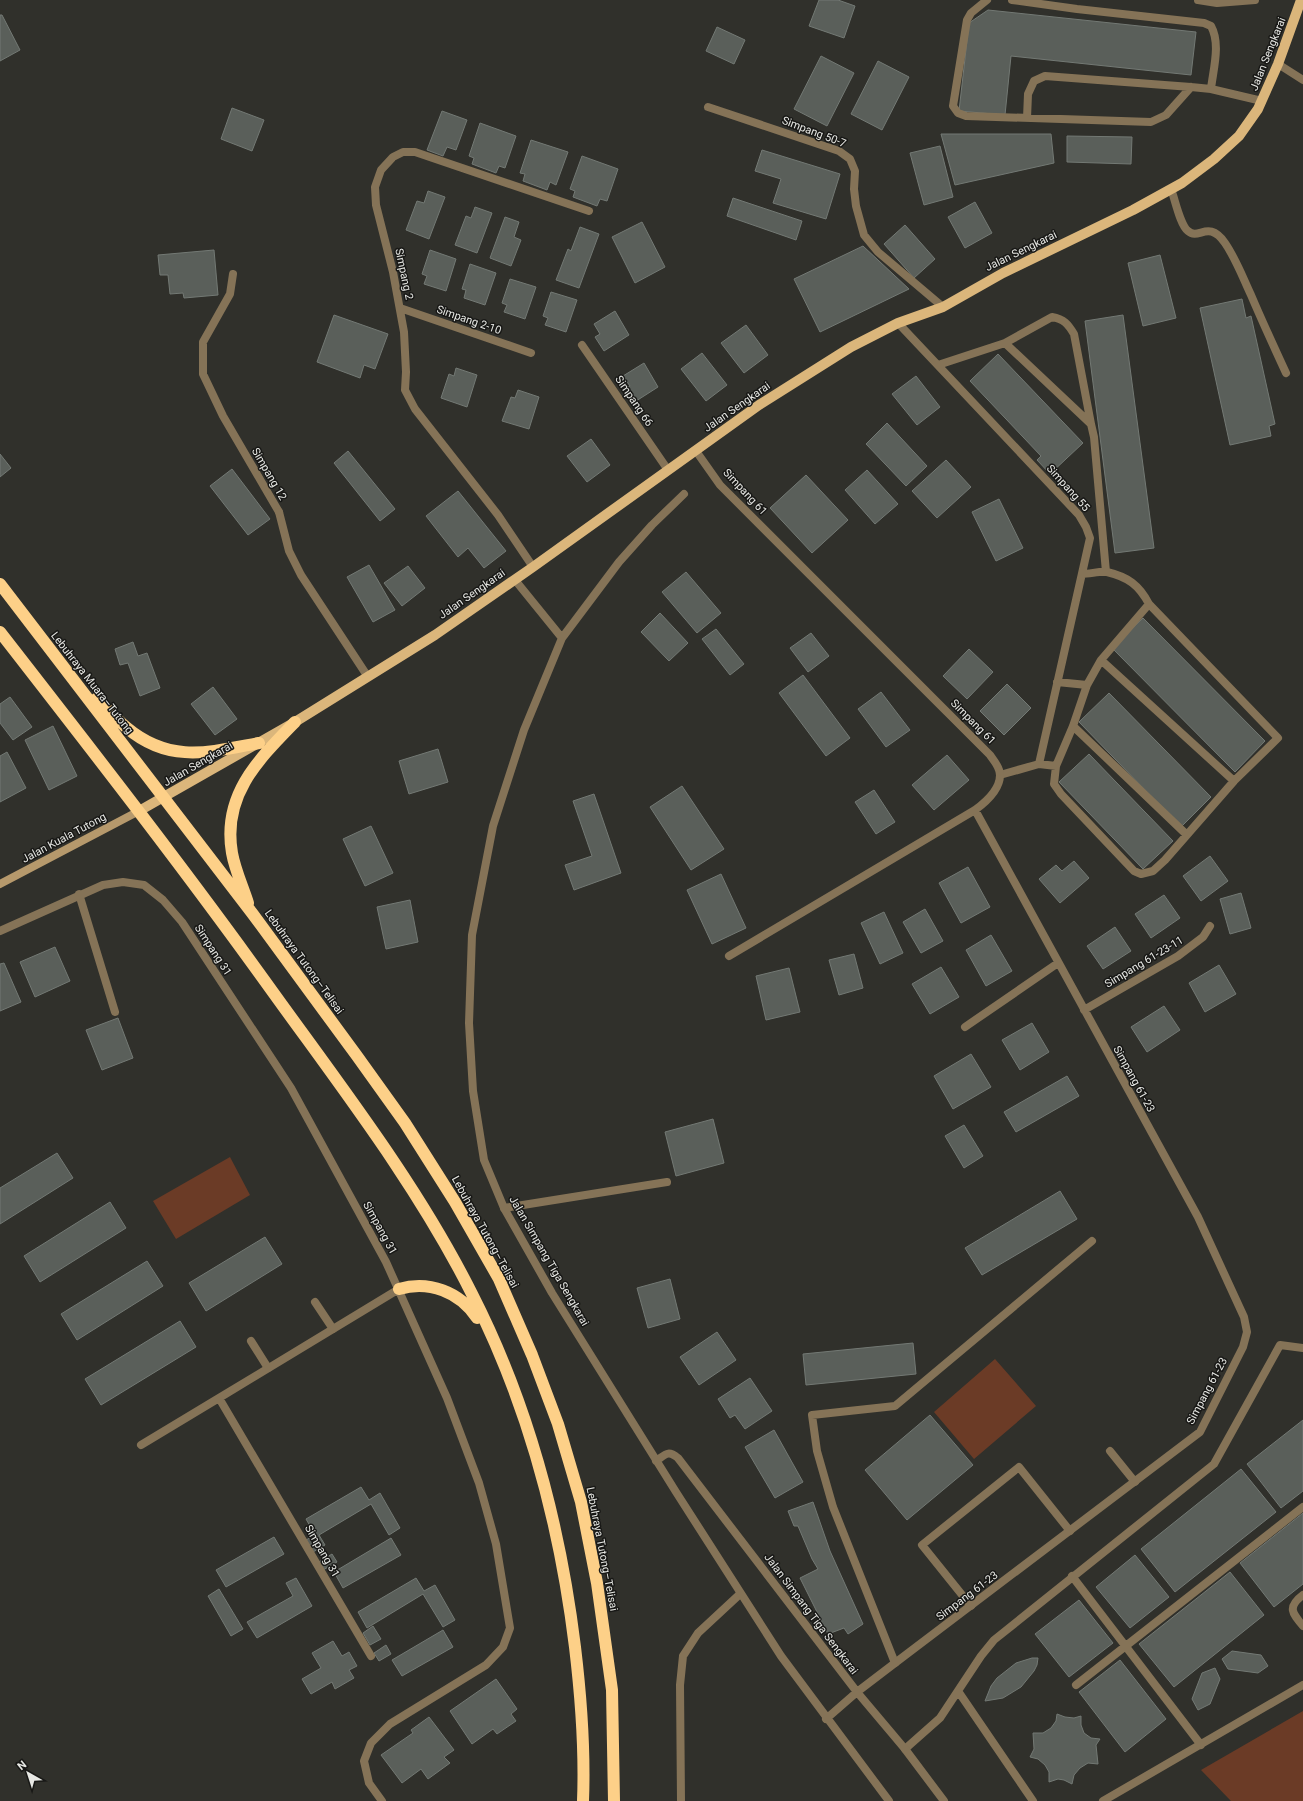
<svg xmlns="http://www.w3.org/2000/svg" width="1303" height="1801" viewBox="0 0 1303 1801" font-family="Roboto,sans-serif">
  <rect width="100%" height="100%" fill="#30302b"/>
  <path fill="#6b3b26" d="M230 1157 250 1195 176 1239 153 1201Z
    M995 1359 1036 1406 974 1459 934 1412Z
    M1303 1711V1801H1231L1201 1770Z"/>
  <path fill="#5a5f5a" stroke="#737974" d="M819 0H838L855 6 844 38 809 26Z
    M988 10 1196 32 1191 75 1011 56 1005 115 959 111 969 23Z
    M0 15H2L20 50 0 61Z
    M717 27 745 40 734 64 706 51Z
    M821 56 854 73 827 126 794 109Z
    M878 61 909 77 882 130 851 114Z
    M232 108 264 120 252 151 221 139Z
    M442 111 467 120 456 150 447 147 443 156 427 150Z
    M480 123 516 136 505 168 499 166 496 173 472 164 474 158 469 156Z
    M941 134H1051L1054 163 955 185Z
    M1067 136 1132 137 1131 164 1067 162Z
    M531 140 568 152 556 185 550 182 547 190 523 181 525 174 520 173Z
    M940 146 953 197 924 205 910 153Z
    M762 150 840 174 826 219 773 203 781 179 755 171Z
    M582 156 618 169 607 201 600 199 597 206 573 197 575 191 570 189Z
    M428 191 445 197 429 239 406 230 417 201 424 203Z
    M733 198 802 221 796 240 727 216Z
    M975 202 992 233 965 248 948 217Z
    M475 207 492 213 477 253 455 245 466 216 471 218Z
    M505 217 519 222 514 237 521 240 511 266 490 258Z
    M642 222 665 267 635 283 612 237Z
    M905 225 935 259 914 278 884 244Z
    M580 227 599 234 579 288 556 280 568 249 571 251Z
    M863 246 909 289 820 332 794 279Z
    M214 250 218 295 184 298 183 293 170 294 168 275H160L158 255Z
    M430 250 456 259 446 291 424 284 427 276 422 274Z
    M1160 255 1176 318 1143 326 1128 263Z
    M470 264 496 273 485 305 464 298 466 290 462 289Z
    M510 279 536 287 525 319 504 312 507 305 502 303Z
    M551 292 577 300 566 332 545 325 548 318 543 316Z
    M1242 299 1246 318 1251 316 1275 424 1269 426 1271 436 1230 445 1200 308Z
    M615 311 629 335 604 351 595 337 600 334 594 324Z
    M334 315 388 334 375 369 364 365 360 378 317 362Z
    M1123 315 1154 548 1115 553 1085 321Z
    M746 325 768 355 744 373 721 343Z
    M702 353 727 385 706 401 681 369Z
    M998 354 1083 443 1050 474 1037 460 1041 456 970 381Z
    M644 363 658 387 633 403 624 389 630 386 623 376Z
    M456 368 477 375 467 407 441 398 449 374 454 376Z
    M916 376 940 407 917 425 892 394Z
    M518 390 539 397 529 429 502 421 511 397 515 398Z
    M887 423 927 466 906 486 866 444Z
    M591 439 610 465 587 482 567 456Z
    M348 451 395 509 380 521 334 463Z
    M0 454 11 468 0 477Z
    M946 460 971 487 937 518 912 491Z
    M232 469 270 519 248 535 210 486Z
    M867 470 898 504 875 524 845 490Z
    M806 475 848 520 812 553 770 508Z
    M458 491 506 551 484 568 468 548 458 557 426 516Z
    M999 499 1023 548 996 561 972 512Z
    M369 565 395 610 373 622 347 577Z
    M408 566 425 588 402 606 384 583Z
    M686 572 721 613 697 633 662 592Z
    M660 613 688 643 669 661 641 632Z
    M1143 618 1265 741 1235 772 1112 648Z
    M716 629 744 664 730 675 702 639Z
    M811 633 829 656 808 672 790 648Z
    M133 642 138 656 147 653 160 688 140 696 128 663 120 665 115 649Z
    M969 649 993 672 967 699 943 676Z
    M803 675 850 738 826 756 779 693Z
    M1007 684 1031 708 1004 735 980 711Z
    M213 687 237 719 215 735 191 704Z
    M881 692 910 730 886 747 858 709Z
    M1109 693 1211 797 1181 827 1079 722Z
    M10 697 32 727 13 740 0 723V704Z
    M53 726 77 776 49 790 25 740Z
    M438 749 448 782 409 794 399 761Z
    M7 752 26 788 0 802V756Z
    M1089 754 1173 841 1143 869 1059 782Z
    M947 755 969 780 934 810 912 785Z
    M682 786 724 849 691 870 650 807Z
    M874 790 895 822 876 834 855 802Z
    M594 794 621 873 574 890 565 865 592 856 573 801Z
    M371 826 393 873 365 886 343 839Z
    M1210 856 1228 881 1201 901 1183 876Z
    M1074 861 1089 878 1060 903 1039 879 1056 865 1062 871Z
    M968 867 990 907 961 923 939 883Z
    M721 874 746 928 712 944 687 890Z
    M1241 893 1251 928 1230 934 1220 899Z
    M1164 895 1180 918 1151 938 1135 914Z
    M410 900 418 942 386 949 377 907Z
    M925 909 943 941 921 953 903 922Z
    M884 912 903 953 880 964 861 923Z
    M1115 927 1131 951 1103 969 1087 946Z
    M991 935 1012 971 986 986 966 950Z
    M55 947 70 981 35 997 20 962Z
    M854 954 863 988 839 995 829 960Z
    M4 963 21 1002 0 1011V964Z
    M1219 965 1236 994 1205 1012 1189 983Z
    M941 967 959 997 930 1014 912 984Z
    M789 968 800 1012 766 1020 756 976Z
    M1164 1006 1180 1030 1147 1052 1131 1027Z
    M118 1018 133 1058 102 1070 86 1030Z
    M1032 1023 1049 1052 1020 1070 1002 1040Z
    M971 1054 991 1087 953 1109 934 1076Z
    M1067 1076 1079 1096 1016 1132 1004 1112Z
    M713 1119 724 1163 676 1176 665 1132Z
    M964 1125 983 1156 964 1168 945 1136Z
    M57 1153 73 1178 0 1224V1188Z
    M1060 1191 1077 1219 982 1275 965 1248Z
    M110 1202 126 1228 40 1282 24 1256Z
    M265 1237 282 1264 206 1311 189 1283Z
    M147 1261 163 1286 77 1340 61 1314Z
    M670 1279 680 1319 648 1328 637 1288Z
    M180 1321 196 1347 101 1405 85 1379Z
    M717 1332 736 1360 699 1385 680 1357Z
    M913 1343 916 1374 806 1385 803 1354Z
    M750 1378 772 1411 745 1429 735 1415 730 1418 718 1399Z
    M930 1415 973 1465 907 1520 865 1470Z
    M1303 1420V1491L1281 1508 1247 1464Z
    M774 1430 803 1482 775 1498 745 1447Z
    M1241 1469 1276 1512 1175 1592 1141 1549Z
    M361 1487 369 1500 380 1493 400 1528 389 1535 371 1504 319 1535 325 1545 313 1552 306 1540 315 1535 306 1519Z
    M813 1502 830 1551 863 1624 848 1634 844 1628 828 1634 800 1578 818 1569 812 1559 798 1526H794L788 1511Z
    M1303 1513V1584L1274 1607 1240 1563Z
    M274 1537 284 1554 226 1587 216 1570Z
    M391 1538 401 1555 343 1588 334 1572Z
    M332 1554 337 1562 323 1570 319 1562Z
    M1135 1555 1169 1597 1130 1628 1096 1587Z
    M1230 1572 1264 1615 1174 1687 1139 1644Z
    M296 1578 312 1606 257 1638 247 1622 293 1596 286 1583Z
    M416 1578 424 1591 435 1585 455 1620 443 1627 423 1594 367 1628 358 1612Z
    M219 1589 243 1629 231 1636 208 1596Z
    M1079 1600 1113 1643 1069 1677 1035 1634Z
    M373 1626 381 1639 370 1645 363 1633Z
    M443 1630 453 1647 402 1676 392 1660Z
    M333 1641 342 1656 349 1652 357 1666 349 1670 354 1678 335 1689 332 1682 311 1694 302 1679 321 1668 312 1653Z
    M386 1645 391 1654 379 1661 374 1653Z
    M1232 1651 1261 1655 1268 1666 1258 1673 1228 1669 1222 1659Z
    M1032 1658H1038L1037 1665 1034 1671 1021 1687 1003 1698 985 1701 991 1686 997 1678 1016 1663Z
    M1120 1660 1166 1719 1125 1752 1079 1692Z
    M1215 1668 1220 1679 1210 1704 1198 1710 1192 1699 1202 1673Z
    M496 1679 517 1709 511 1714 516 1721 497 1734 493 1729 472 1744 450 1711Z
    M1057 1714 1065 1717 1074 1718 1081 1716V1725L1084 1733 1091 1738 1100 1739 1096 1745 1098 1764 1088 1763 1080 1768 1074 1775 1072 1784 1064 1780 1058 1779 1049 1782V1772L1045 1765 1038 1759 1030 1757 1034 1749 1033 1733H1043L1051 1728 1056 1721Z
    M429 1717 454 1750 444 1757 450 1763 428 1779 421 1769 402 1783 381 1755 413 1733 411 1730Z"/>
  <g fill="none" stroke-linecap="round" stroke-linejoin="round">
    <path stroke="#857357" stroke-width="8" d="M987 0 971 13 967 20 953 106 958 113 966 116 1151 122 1166 115 1191 87
      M1012 0 1077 9 1204 23 1211 26C1221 44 1213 70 1211 89
      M1198 0 1217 3 1255 0
      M1027 118 1028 94 1034 81 1045 76 1191 87 1211 89 1262 101
      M1171 189C1175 199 1180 225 1188 231 1199 241 1208 219 1225 243 1236 259 1243 278 1251 295 1262 321 1274 347 1286 373
      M233 274 230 294 203 342V374L223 416 279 512
      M898 323 1079 515 1086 527 1090 538 1039 764
      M1005 343 1052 317C1064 319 1068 324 1074 334L1091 424
      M582 345 668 470
      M938 365 1005 343 1091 424 1094 437 1106 572
      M1082 574C1090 574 1100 571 1107 572 1128 577 1139 585 1149 604L1278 738 1234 781 1101 660
      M1057 682 1087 685
      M1073 726 1187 835
      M1056 766 1054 784 1061 794 1134 871 1141 874 1153 871 1165 860 1234 781
      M1000 775 1039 764 1056 766 1073 726 1087 685 1101 660 1149 604
      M79 894 115 1012
      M504 1208 667 1182
      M315 1302 333 1329
      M251 1341 268 1368
      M1110 1451 1135 1482
      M1072 1576 1201 1745
      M1303 1595C1287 1607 1292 1613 1303 1626
      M971 1606 922 1545 1019 1467 1070 1531
      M895 1663 833 1507 817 1451 812 1415 895 1406 1092 1241
      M1076 1685 1303 1507
      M958 1691 1033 1801
      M905 1749 940 1718 981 1656 994 1640 1214 1464 1280 1345 1303 1348
      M681 1801 680 1685 683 1656 698 1633 740 1594
      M1103 1801 1303 1685"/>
    <path stroke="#857357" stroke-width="8" d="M1278 64 1303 80
      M708 107 839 151 850 159 855 171 854 189 856 206 864 235 878 252 943 307
      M400 308 531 353
      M696 451 720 485 990 755C994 761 1000 767 1000 775 1000 789 986 802 975 810L729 956
      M279 512 289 551 301 575 368 677
      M533 567 498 515 415 409 405 390 406 372 404 332 393 272 376 205 375 187 381 170 393 157 403 152H415L589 211
      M515 580 562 638 524 730 493 826 472 935 469 1023 473 1091 484 1160 504 1208 552 1293 676 1492 781 1656 889 1801
      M562 638 619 562 652 525 684 494
      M0 931 103 885 123 882 144 885 163 900 182 922 291 1088 386 1262 447 1398 479 1483 496 1544 510 1628 503 1647 486 1665 390 1724 371 1743 364 1761 369 1783 382 1801
      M1084 1010 1178 956 1203 937 1210 926
      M965 1027 1058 963
      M141 1445 219 1398
      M656 1461C666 1454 668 1450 678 1458L857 1692 905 1749 944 1801
      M371 1656 219 1398 399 1289
      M826 1719 857 1692 895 1663 1200 1432 1243 1347 1247 1332 1244 1317 1198 1217 975 810"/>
    <path stroke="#b6996c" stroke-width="8" d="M0 884 139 811"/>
    <path stroke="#dbb67b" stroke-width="10" d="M139 811 295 722 435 635 533 567 759 405 851 347 898 323 943 307 1003 273 1133 210 1182 183 1214 159 1239 136 1258 109 1278 64 1301 0"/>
    <path stroke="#fdd088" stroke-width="12" d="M0 584 252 913 357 1056 405 1123 455 1202 499 1279 532 1355 558 1424 581 1502 597 1583 612 1690 614 1801
      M0 632C95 754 190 876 280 1002 348 1096 420 1190 472 1294 528 1404 560 1525 575 1647 581 1697 585 1750 583 1801
      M96 699C106 708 116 719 127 728 170 764 210 752 259 743
      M248 903C243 887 235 870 232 853 222 795 258 760 295 722
      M399 1289C429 1280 460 1292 477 1318"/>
  </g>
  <g text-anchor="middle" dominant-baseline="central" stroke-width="3" stroke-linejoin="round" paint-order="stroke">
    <g font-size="11" fill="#e7e8e4" stroke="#181816">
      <text transform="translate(1268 54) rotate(-68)">Jalan Sengkarai</text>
      <text transform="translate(814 132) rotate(21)">Simpang 50-7</text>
      <text transform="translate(1021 251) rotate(-26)">Jalan Sengkarai</text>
      <text transform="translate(404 274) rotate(78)">Simpang 2</text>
      <text transform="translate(469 320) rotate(19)">Simpang 2-10</text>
      <text transform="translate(634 401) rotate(56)">Simpang 66</text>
      <text transform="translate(737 407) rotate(-35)">Jalan Sengkarai</text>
      <text transform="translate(269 474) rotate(60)">Simpang 12</text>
      <text transform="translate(1068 488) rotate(48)">Simpang 55</text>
      <text transform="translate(745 492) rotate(47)">Simpang 61</text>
      <text transform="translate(472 594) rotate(-35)">Jalan Sengkarai</text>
      <text transform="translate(92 683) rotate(52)">Lebuhraya Muara–Tutong</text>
      <text transform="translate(973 722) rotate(45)">Simpang 61</text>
      <text transform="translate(198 764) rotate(-30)">Jalan Sengkarai</text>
      <text transform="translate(64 838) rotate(-28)">Jalan Kuala Tutong</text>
      <text transform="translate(213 950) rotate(57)">Simpang 31</text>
      <text transform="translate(304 962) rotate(54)">Lebuhraya Tutong–Telisai</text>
      <text transform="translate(1144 962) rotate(-31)">Simpang 61-23-11</text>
      <text transform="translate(1134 1079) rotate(61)">Simpang 61-23</text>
      <text transform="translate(380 1228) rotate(61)">Simpang 31</text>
      <text transform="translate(485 1232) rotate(61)">Lebuhraya Tutong–Telisai</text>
      <text transform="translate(549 1261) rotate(60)">Jalan Simpang Tiga Sengkarai</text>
      <text transform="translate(1207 1391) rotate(-62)">Simpang 61-23</text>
      <text transform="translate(602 1549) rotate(79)">Lebuhraya Tutong–Telisai</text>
      <text transform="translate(322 1551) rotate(60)">Simpang 31</text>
      <text transform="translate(967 1596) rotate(-37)">Simpang 61-23</text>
      <text transform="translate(811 1614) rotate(53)">Jalan Simpang Tiga Sengkarai</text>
    </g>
  </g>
  <g transform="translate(28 1773) rotate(321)" stroke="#181816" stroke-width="3" paint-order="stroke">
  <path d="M0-3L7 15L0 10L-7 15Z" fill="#e7e8e4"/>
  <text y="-6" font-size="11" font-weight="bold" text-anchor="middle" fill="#e7e8e4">N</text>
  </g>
</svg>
